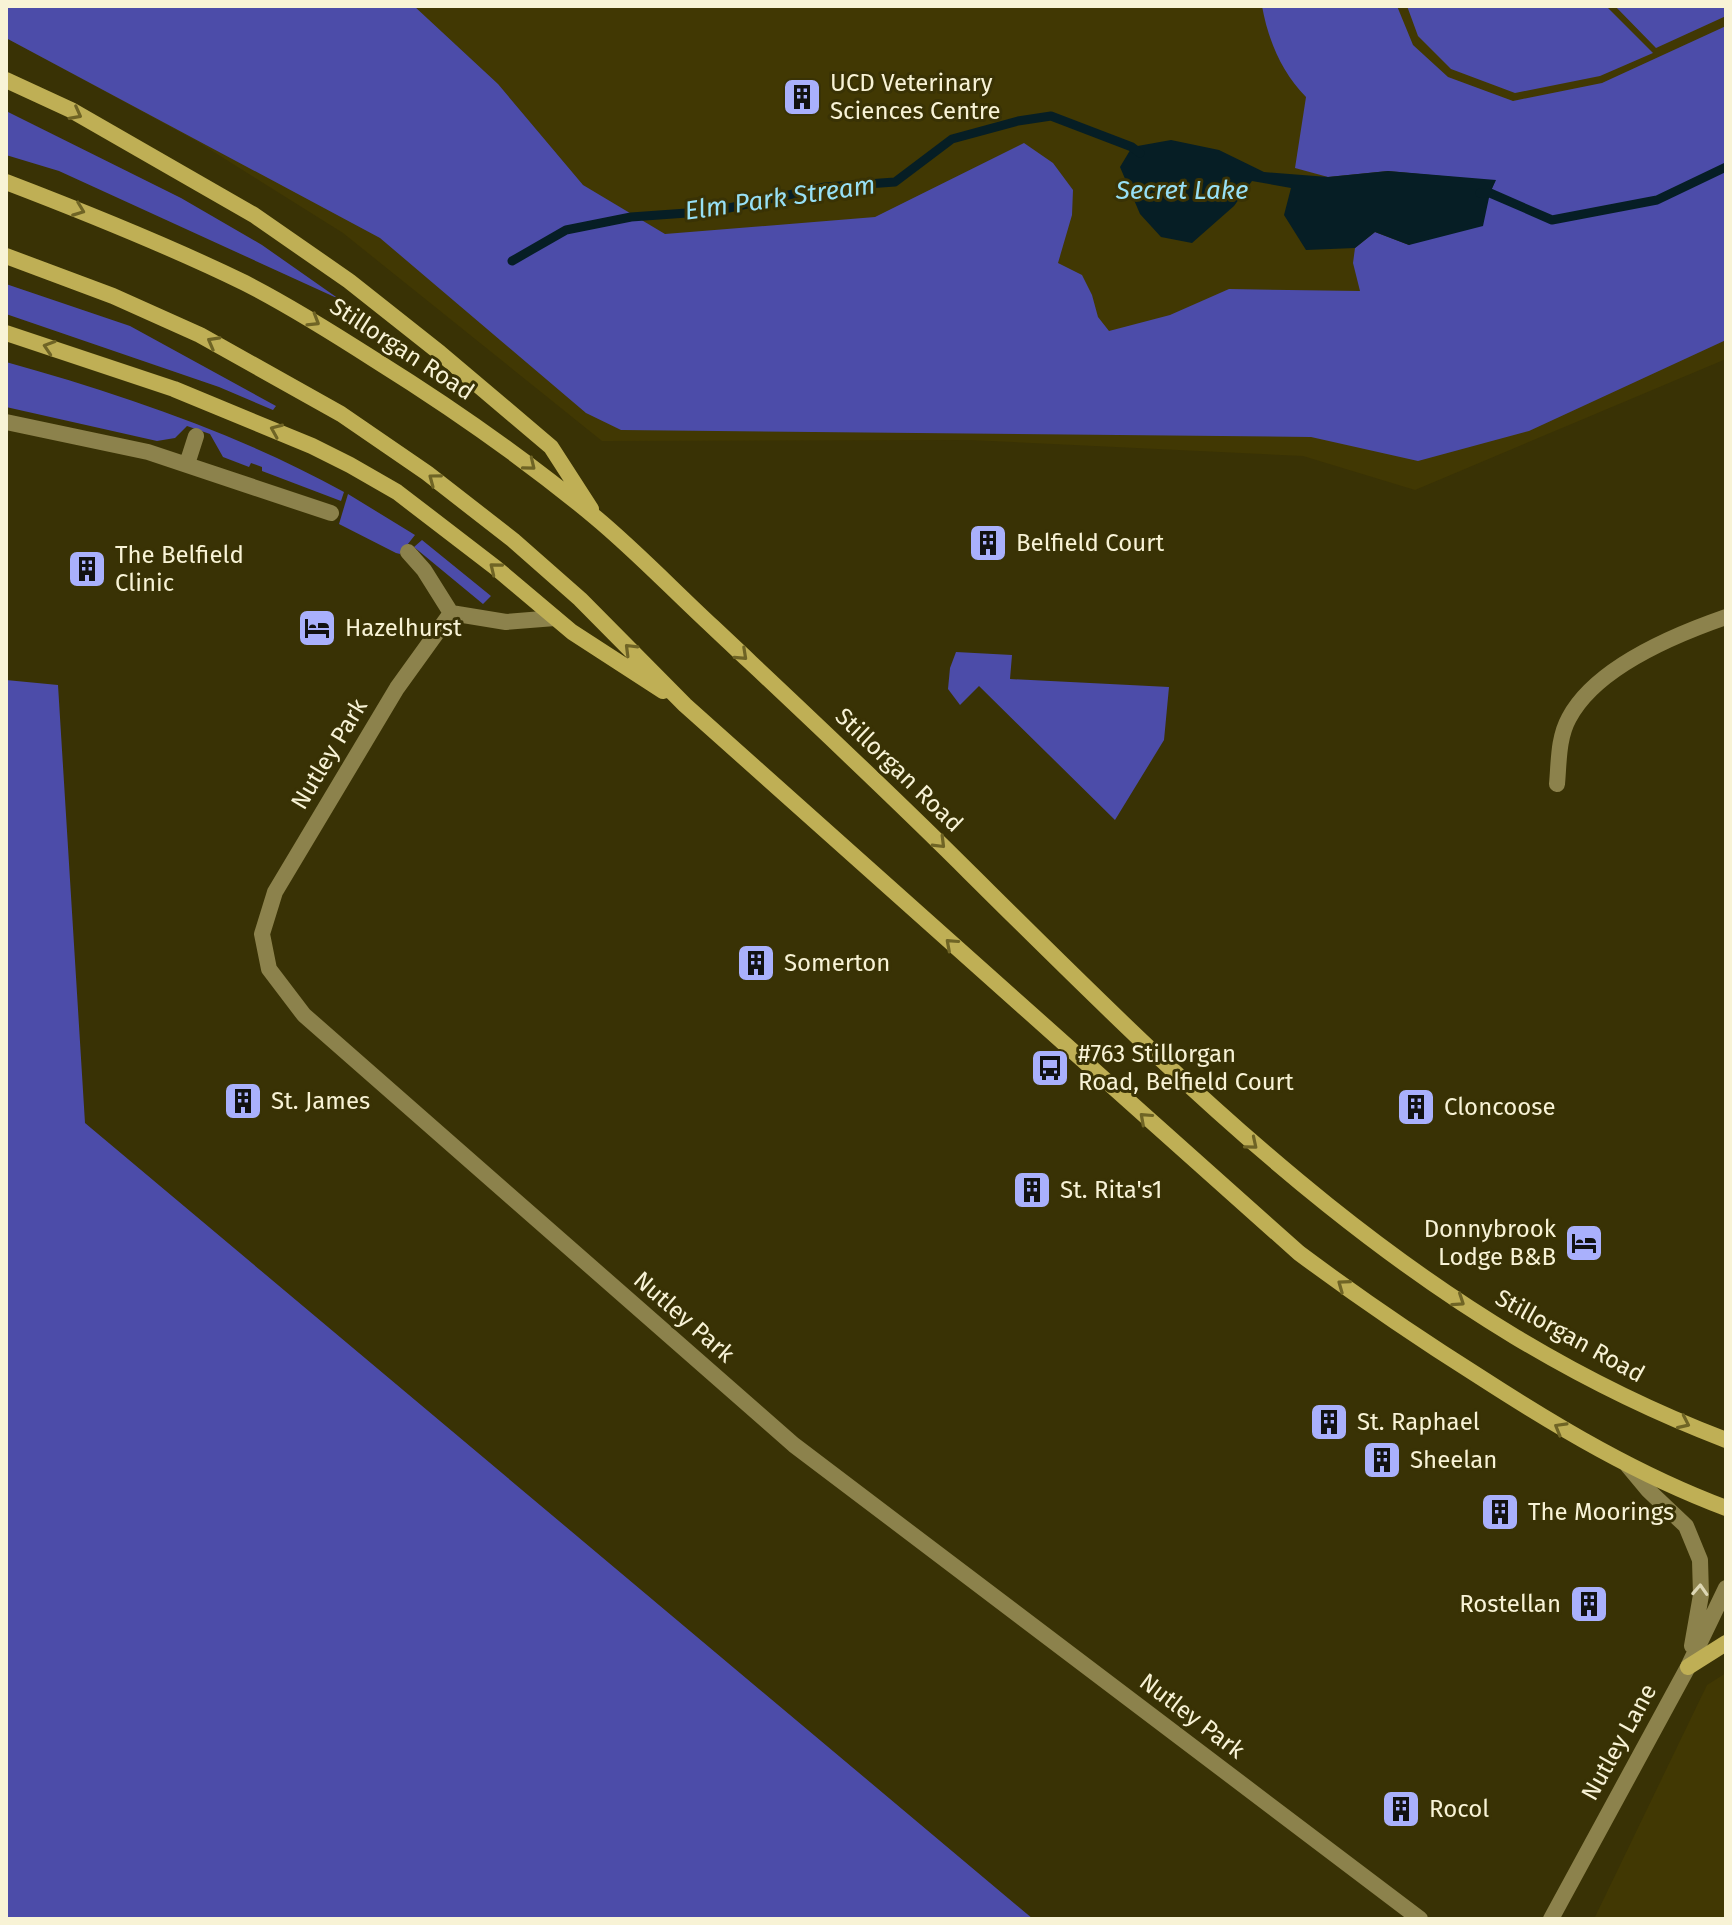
<svg xmlns="http://www.w3.org/2000/svg" width="1732" height="1925" viewBox="0 0 1732 1925" font-family="'Fira Sans',sans-serif">
  <rect width="100%" height="100%" fill="#393205"/>
  <path fill="#413803" d="M6 6H1726V359L1415 490 1303 456 970 440 602 441 343 233 198 142 6 38Z
    M1726 1673V1919H1594L1707 1685Z"/>
  <path fill="#4c4ca9" d="M6 6H414L498 84 583 185 665 234 875 217 1024 143 1053 163 1073 190 1072 215 1058 263 1082 275 1092 295 1098 317 1109 331 1170 315 1229 289 1360 291 1353 263 1355 248 1375 232 1409 245 1490 193 1495 181 1388 171 1328 177 1295 168 1306 97C1282 73 1268 40 1262 6H1397L1413 45 1448 77 1513 101 1602 83 1726 26V340L1529 431 1418 461 1311 437 621 430 586 413 380 238 6 38Z
    M1407 6H1606L1653 53 1600 76 1515 93 1451 69 1418 36Z
    M1615 6H1726V16L1656 48Z
    M6 111 181 198 262 245 339 299 59 171 6 155Z
    M6 284 130 326 276 406 273 410 219 387 6 314Z
    M6 362C121 394 239 434 344 492L341 501 262 471V467L251 463 249 467 223 457 210 434 187 426 175 438 157 441 6 407Z
    M348 494 415 535 400 554 396 553 339 524Z
    M422 540 491 596 483 604 414 547Z
    M956 652 1012 655 1010 679 1169 687 1164 740 1115 820 979 686 960 705 948 689 950 668Z
    M6 680 58 685 85 1123 1033 1919H6Z"/>
  <path fill="#061e25" d="M1171 140 1219 150 1264 172 1328 177 1388 171 1496 180 1490 193 1483 226 1409 245 1375 232 1355 248 1306 250 1284 215 1291 188 1252 181 1234 206 1192 243 1161 237 1140 214 1120 167 1132 147Z"/>
  <g fill="none" stroke-linecap="round" stroke-linejoin="round">
    <path stroke="#061e25" stroke-width="9" d="M1480 193H1490L1552 220 1657 200 1726 167
      M512 261 566 230 631 217 715 211 825 187 895 182 952 139 1018 121 1051 116 1132 147 1140 153"/>
    <path stroke="#8c824c" stroke-width="16" d="M6 422 148 452 331 513
      M187 464 196 436
      M408 552 424 570 451 613 506 622 555 618
      M451 613 397 688 275 892 262 934 269 969 304 1015 794 1445 1420 1919
      M1557 784C1559 762 1558 738 1569 718 1596 667 1674 635 1726 617"/>
    <path stroke="#8c824c" stroke-width="16" d="M1628 1466 1648 1490 1686 1526 1700 1560 1701 1595 1692 1646
      M1551 1919 1688 1667 1726 1588"/>
    <path stroke="#bfaf55" stroke-width="16" d="M6 80 71 110 254 215 349 281 440 353 551 447 591 509
      M6 182C87 213 167 245 245 283 290 306 333 333 375 360 452 408 525 459 595 517 636 551 674 591 713 627 800 709 887 790 971 874 1199 1100 1419 1323 1726 1440
      M6 256 113 296 200 335 341 414 427 473 513 540 580 599 685 705 1299 1253C1358 1297 1418 1338 1480 1377 1559 1428 1638 1475 1726 1508
      M6 333 174 389 312 446 350 465 397 492 496 568 572 632 663 691
      M1688 1667 1726 1643"/>
  </g>
  <defs><path id="oneway-chevron" d="M-2-3.5L2.5 0L-2 3.5" fill="none" stroke-width="1.6" stroke-linecap="round" stroke-linejoin="round" transform="scale(2)"/></defs>
  <g stroke="#6f6425">
    <use href="#oneway-chevron" transform="translate(76 114) rotate(28)"/>
    <use href="#oneway-chevron" transform="translate(79 210) rotate(21)"/>
    <use href="#oneway-chevron" transform="translate(314 321) rotate(31)"/>
    <use href="#oneway-chevron" transform="translate(213 342) rotate(-151)"/>
    <use href="#oneway-chevron" transform="translate(49 347) rotate(-162)"/>
    <use href="#oneway-chevron" transform="translate(276 430) rotate(-157)"/>
    <use href="#oneway-chevron" transform="translate(530 465) rotate(39)"/>
    <use href="#oneway-chevron" transform="translate(434 479) rotate(-143)"/>
    <use href="#oneway-chevron" transform="translate(495 568) rotate(-141)"/>
    <use href="#oneway-chevron" transform="translate(630 649) rotate(-135)"/>
    <use href="#oneway-chevron" transform="translate(742 655) rotate(43)"/>
    <use href="#oneway-chevron" transform="translate(940 843) rotate(45)"/>
    <use href="#oneway-chevron" transform="translate(951 944) rotate(-138)"/>
    <use href="#oneway-chevron" transform="translate(1145 1118) rotate(-138)"/>
    <use href="#oneway-chevron" transform="translate(1252 1144) rotate(40)"/>
    <use href="#oneway-chevron" transform="translate(1343 1285) rotate(-144)"/>
    <use href="#oneway-chevron" transform="translate(1459 1301) rotate(34)"/>
    <use href="#oneway-chevron" transform="translate(1684 1423) rotate(25)"/>
    <use href="#oneway-chevron" transform="translate(1560 1428) rotate(-150)"/>
  </g>
  <use stroke="#ddd7b4" href="#oneway-chevron" transform="translate(1700 1590) rotate(-87)"/>
  <defs>
    <symbol id="building-square" viewBox="-11 -11 22 22"><rect x="-9" y="-9" width="18" height="18" rx="4" fill="#a9b0fc" stroke="#393205"/><path d="M-4-6H4V6H1V3H-1V6H-4ZM-2.5-4.3h1.7v1.8h-1.7ZM.8-4.3h1.7v1.8H.8ZM-2.5-1h1.7V.8h-1.7ZM.8-1h1.7V.8H.8Z" fill="#111"/></symbol>
    <symbol id="hotel-square" viewBox="-11 -11 22 22"><rect x="-9" y="-9" width="18" height="18" rx="4" fill="#a9b0fc" stroke="#393205"/><path d="M-6-4.5h1.5V1H6V5H4.5V3h-9V5H-6ZM-4 0a1.8 1.8 0 1 1 3.6 0ZM.5 0V-2.5h3Q6-2.5 6 0Z" fill="#111"/></symbol>
    <symbol id="bus-square" viewBox="-11 -11 22 22"><rect x="-9" y="-9" width="18" height="18" rx="4" fill="#a9b0fc" stroke="#393205"/><path d="M-5-6H5V4H4V6H2V4H-2V6H-4V4H-5ZM-3.5-4V0h7V-4ZM-3.5 1.2v1.5H-2V1.2ZM2 1.2v1.5H3.5V1.2Z" fill="#111"/></symbol>
  </defs>
  <g fill-rule="evenodd">
    <use href="#building-square" x="780" y="75" width="44" height="44"/>
    <use href="#building-square" x="966" y="521" width="44" height="44"/>
    <use href="#building-square" x="65" y="547" width="44" height="44"/>
    <use href="#hotel-square" x="295" y="606" width="44" height="44"/>
    <use href="#building-square" x="734" y="941" width="44" height="44"/>
    <use href="#bus-square" x="1028" y="1046" width="44" height="44"/>
    <use href="#building-square" x="221" y="1079" width="44" height="44"/>
    <use href="#building-square" x="1394" y="1085" width="44" height="44"/>
    <use href="#building-square" x="1010" y="1168" width="44" height="44"/>
    <use href="#hotel-square" x="1562" y="1221" width="44" height="44"/>
    <use href="#building-square" x="1307" y="1400" width="44" height="44"/>
    <use href="#building-square" x="1360" y="1438" width="44" height="44"/>
    <use href="#building-square" x="1478" y="1490" width="44" height="44"/>
    <use href="#building-square" x="1567" y="1582" width="44" height="44"/>
    <use href="#building-square" x="1379" y="1787" width="44" height="44"/>
  </g>
  <g text-anchor="middle" dominant-baseline="central" stroke-width="6" stroke-linejoin="round" paint-order="stroke">
    <g font-size="24" fill="#f8f3d6" stroke="#393205" text-anchor="start">
      <text x="830" y="83">UCD Veterinary<tspan x="830" dy="28">Sciences Centre</tspan></text>
      <text x="1016" y="543">Belfield Court</text>
      <text x="115" y="555">The Belfield<tspan x="115" dy="28">Clinic</tspan></text>
      <text x="345" y="628">Hazelhurst</text>
      <text x="784" y="963">Somerton</text>
      <text x="1078" y="1054">#763 Stillorgan<tspan x="1078" dy="28">Road, Belfield Court</tspan></text>
      <text x="271" y="1101">St. James</text>
      <text x="1444" y="1107">Cloncoose</text>
      <text x="1060" y="1190">St. Rita's1</text>
      <text x="1556" y="1229" text-anchor="end">Donnybrook<tspan x="1556" dy="28">Lodge B&amp;B</tspan></text>
      <text x="1357" y="1422">St. Raphael</text>
      <text x="1410" y="1460">Sheelan</text>
      <text x="1528" y="1512">The Moorings</text>
      <text x="1561" y="1604" text-anchor="end">Rostellan</text>
      <text x="1429" y="1809">Rocol</text>
    </g>
    <g font-size="24" fill="#f8f3d6" stroke="#393205">
      <text transform="translate(402 349) rotate(33)">Stillorgan Road</text>
      <text transform="translate(329 754) rotate(-59)">Nutley Park</text>
      <text transform="translate(899 770) rotate(44)">Stillorgan Road</text>
      <text transform="translate(684 1317) rotate(41)">Nutley Park</text>
      <text transform="translate(1570 1336) rotate(29)">Stillorgan Road</text>
      <text transform="translate(1192 1716) rotate(37)">Nutley Park</text>
      <text transform="translate(1619 1742) rotate(-61)">Nutley Lane</text>
    </g>
    <g font-size="26" font-style="italic" fill="#97e0f6" stroke="#393205">
      <text x="1182" y="190">Secret Lake</text>
      <text transform="translate(780 198) rotate(-8)">Elm Park Stream</text>
    </g>
  </g>
  <rect width="1732" height="1925" fill="none" stroke="#f8f3d6" stroke-width="16"/>
</svg>
